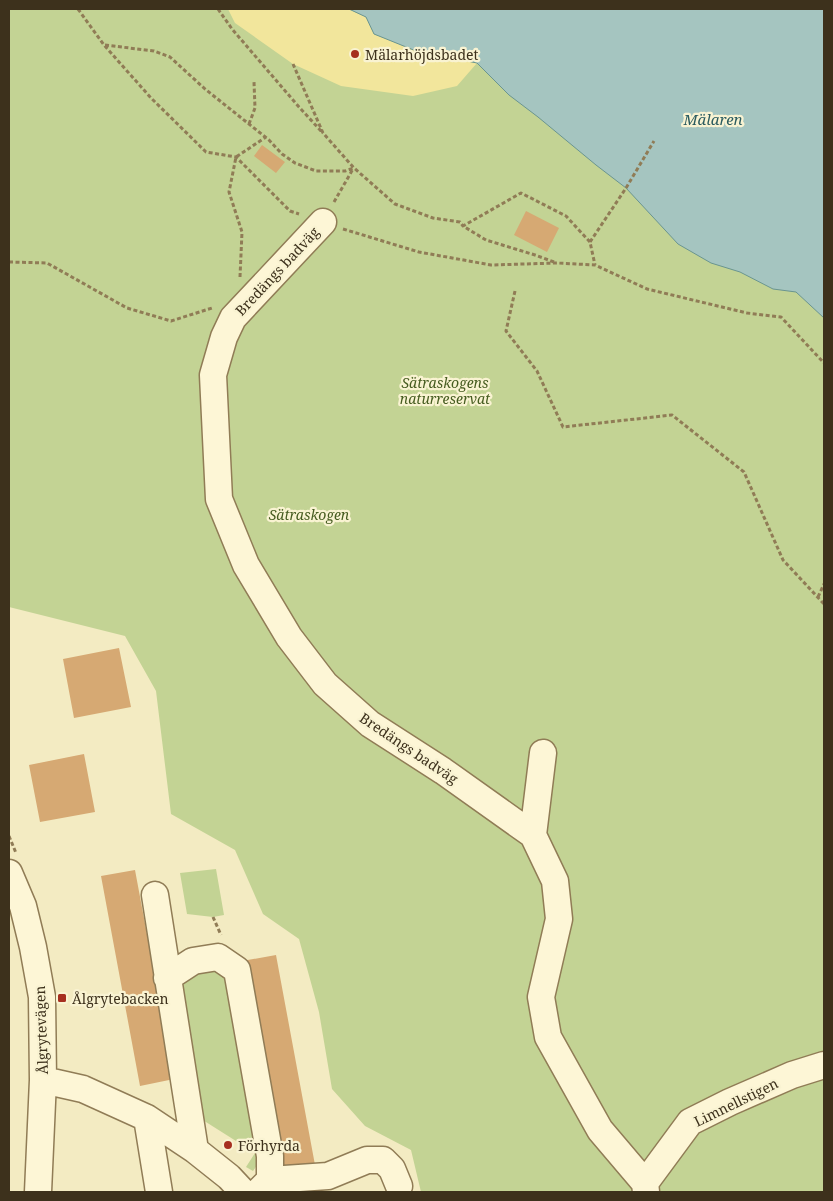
<svg xmlns="http://www.w3.org/2000/svg" width="833" height="1201" viewBox="0 0 833 1201" font-family="'Noto Serif',serif">
  <rect width="100%" height="100%" fill="#f3ebc2"/>
  <path fill="#c3d394" d="M9 9H824V1192H421L411 1150 365 1126 332 1089 319 1012 299 939 263 914 235 850 171 814 156 691 125 636 9 607Z
    M216 869 224 915 213 917 187 914 180 873Z
    M211 968 221 972 231 986 260 1161 253 1171 246 1167 255 1153 198 1117 177 997 185 974Z"/>
  <path fill="#f2e69c" d="M228 9H348L366 17 374 34 416 51 477 63 457 86 413 96 341 86 293 64 235 23Z"/>
  <path fill="#a5c5c0" stroke="#6a9590" d="M349 9H824V318L796 292 773 289 740 272 711 263 678 244 626 188 596 165 538 117 509 95 477 63 416 51 374 34 366 17Z"/>
  <path fill="#d6a973" d="M262 145 285 162 276 173 254 156Z
    M526 211 559 228 547 252 514 235Z
    M119 648 131 707 74 718 63 659Z
    M84 754 95 812 40 822 29 765Z
    M135 870 174 1079 140 1086 101 876Z
    M276 955 315 1165 281 1171 242 961Z"/>
  <g fill="none" stroke-linecap="round" stroke-linejoin="round">
    <defs>
      <path id="minor" d="M323 222 233 318 224 337 213 375 219 499 246 565 289 637 325 684 370 724 443 771 533 835 555 881 559 919 541 997 548 1037 600 1130 645 1183 646 1192
        M533 835 543 753
        M9 873 23 906 33 947 42 997 43 1080 38 1192
        M155 895 195 1150
        M167 978 193 961 218 957 237 970 270 1156V1180
        M43 1080 83 1089 147 1118 195 1150 229 1177 243 1192
        M147 1118 159 1192
        M645 1183 690 1122 730 1102 792 1075 824 1065
        M258 1192 270 1180 328 1176 367 1160H383L392 1169 399 1186"/>
    </defs>
    <use href="#minor" stroke="#907c56" stroke-width="29"/>
    <path stroke="#907c56" stroke-width="3" stroke-dasharray="4 2.5" stroke-linecap="butt" d="M78 9 104 45 151 98 206 152 236 157 290 211 299 214
      M218 9 232 29 299 107 321 131
      M105 45 154 51 170 57 205 89 269 140 282 154 295 163 316 171H345L354 168
      M293 64 323 133 354 168 395 204 433 218 460 222 463 226
      M249 124 255 108 254 82
      M334 202 353 169
      M343 229 419 252 491 265 557 263 595 265 647 289 747 313 781 317 824 363
      M590 242 626 188 654 141
      M9 262 47 263 127 308 171 321 212 308
      M554 262 535 255 486 240 463 226 521 193 566 216 590 242 595 265
      M240 277 242 232 229 192 236 157 266 137
      M515 291 506 331 537 371 563 427 672 415 744 472 783 560 824 604
      M818 597 824 584
      M9 836 16 853
      M213 917 221 935"/>
    <use href="#minor" stroke="#fdf6d6" stroke-width="26"/>
  </g>
  <g fill="#a62f1f" stroke="#f9f3d2" stroke-width="2">
    <circle cx="355" cy="54" r="5"/>
    <rect x="57" y="993" width="10" height="10" rx="2.5"/>
    <circle cx="228" cy="1145" r="5"/>
  </g>
  <g text-anchor="middle" dominant-baseline="central" stroke-width="4.5" stroke-linejoin="round" paint-order="stroke">
    <g font-size="14" fill="#3d311c" stroke="#f9f3d2" text-anchor="start">
      <text x="365" y="54">Mälarhöjdsbadet</text>
      <text x="72" y="998">Ålgrytebacken</text>
      <text x="238" y="1145">Förhyrda</text>
    </g>
    <g font-size="14" fill="#3d311c" stroke="#f9f3d2">
      <text transform="translate(277 271) rotate(-47)">Bredängs badväg</text>
      <text transform="translate(409 748) rotate(34)">Bredängs badväg</text>
      <text transform="translate(41 1030) rotate(-92)">Ålgrytevägen</text>
      <text transform="translate(736 1102) rotate(-26)">Limnellstigen</text>
    </g>
    <g font-size="14" font-style="italic" fill="#465c20" stroke="#f9f3d2">
      <text x="445" y="382">Sätraskogens<tspan x="445" dy="16">naturreservat</tspan></text>
      <text x="309" y="514">Sätraskogen</text>
    </g>
    <g font-size="15" font-style="italic" fill="#2a5b5f" stroke="#f9f3d2">
      <text x="713" y="119">Mälaren</text>
    </g>
  </g>
  <rect width="833" height="1201" fill="none" stroke="#3d311c" stroke-width="20"/>
</svg>
